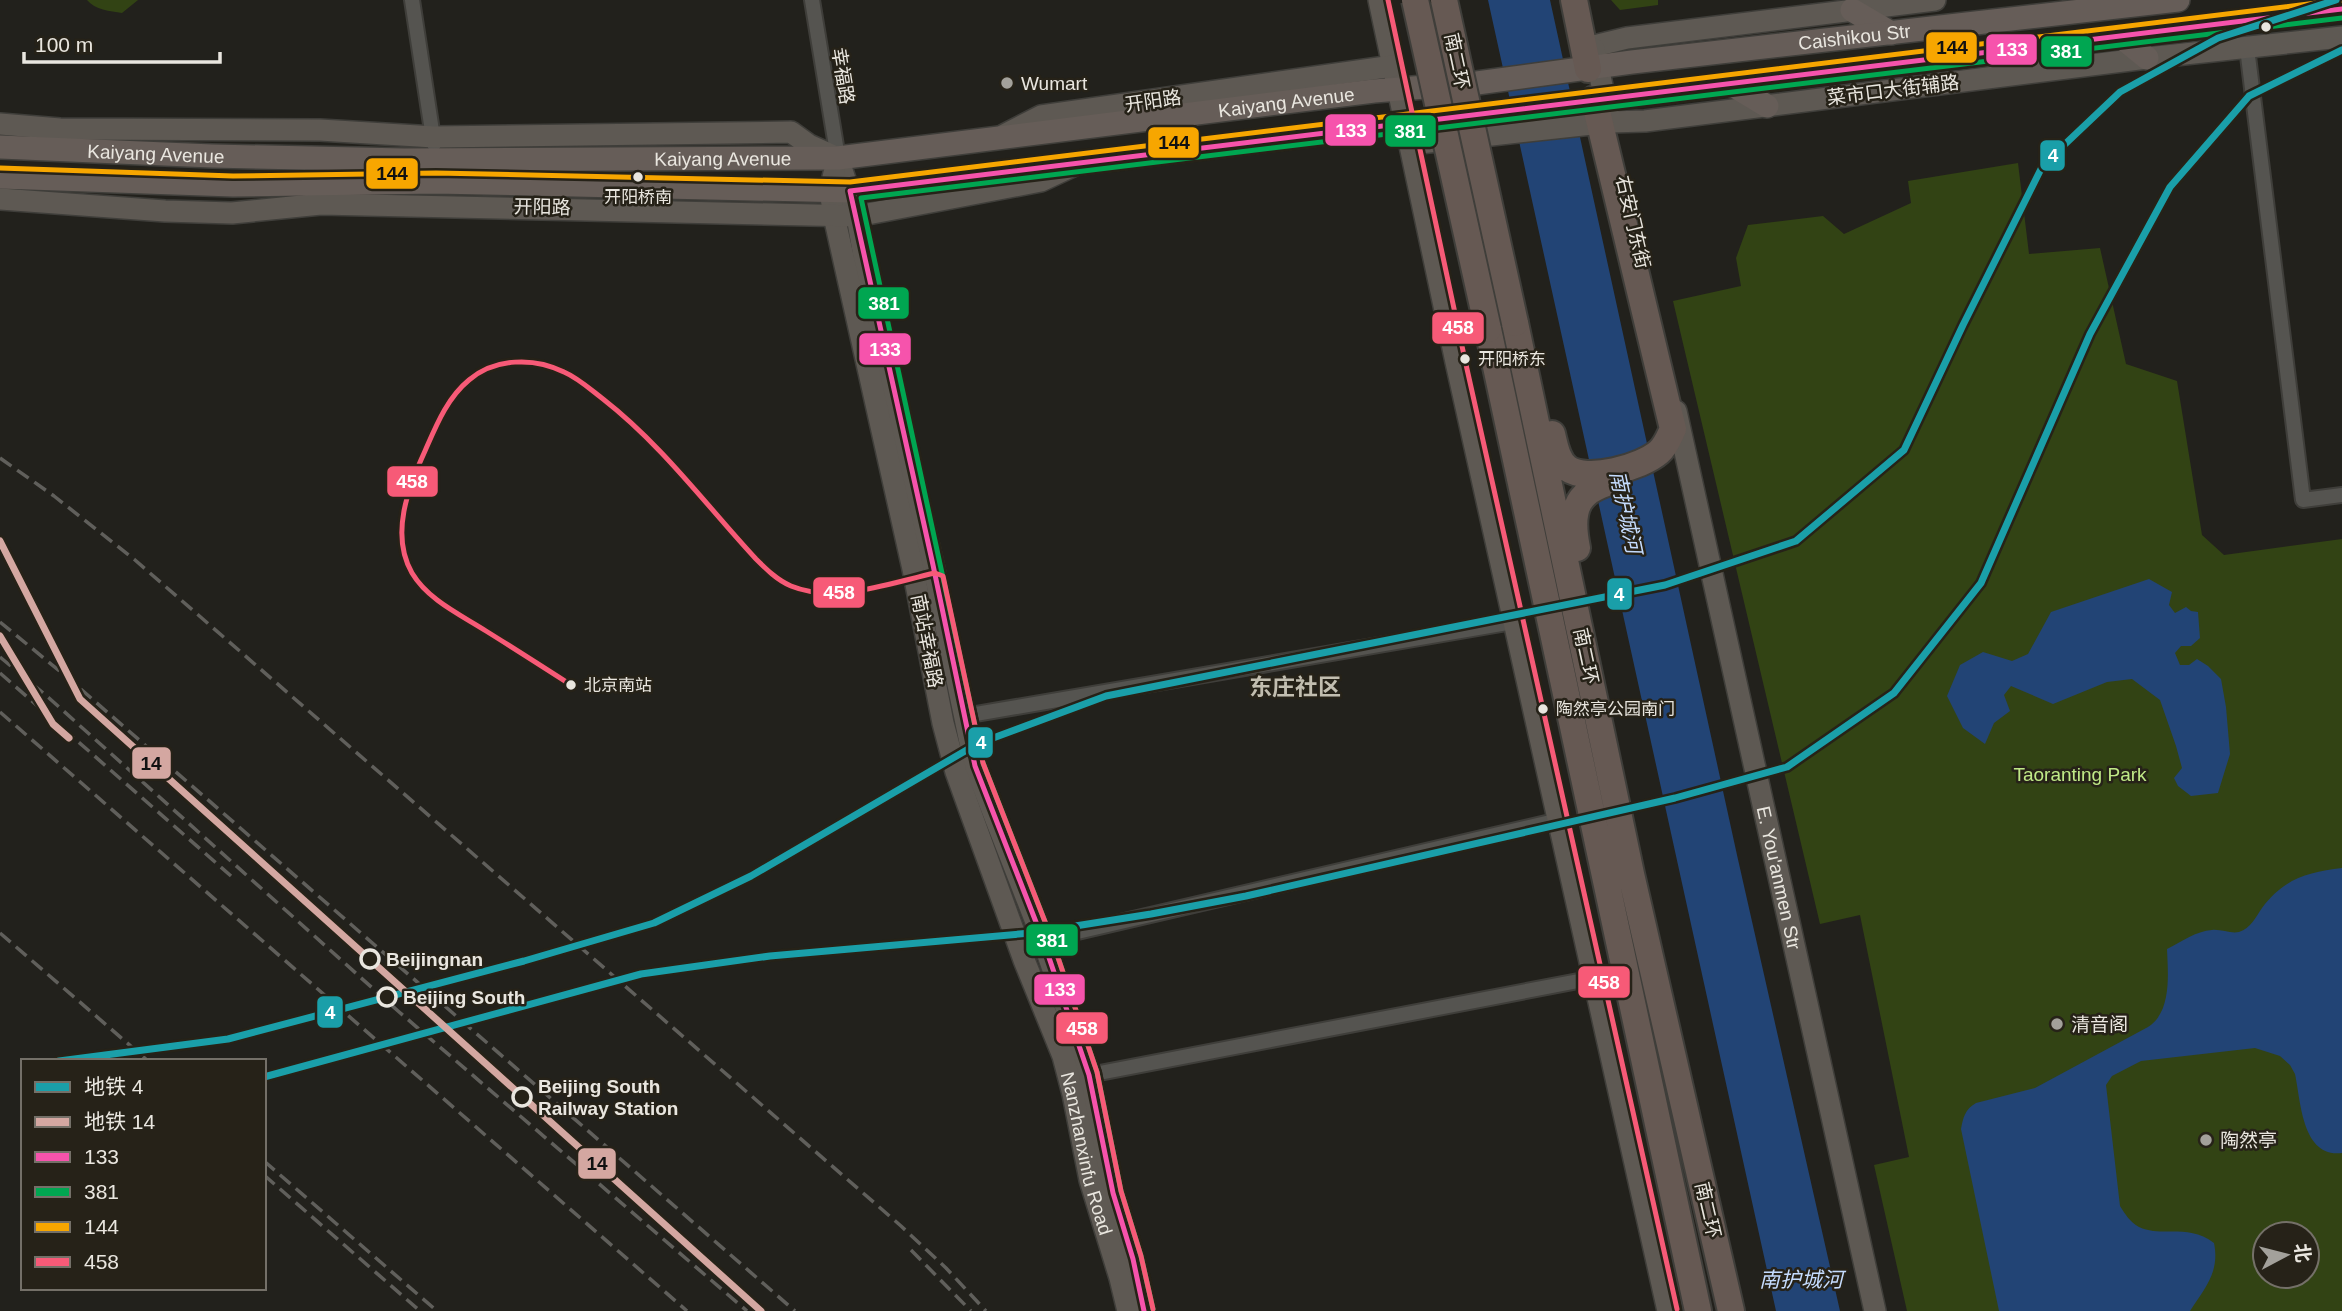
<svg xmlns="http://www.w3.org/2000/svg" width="2342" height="1311" viewBox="0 0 2342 1311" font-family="Helvetica,'Noto Sans SC',sans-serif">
  <rect width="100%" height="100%" fill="#22211c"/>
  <path fill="#324314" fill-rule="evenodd" d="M87 0H138L122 13C110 11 95 10 87 0Z
    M1611 0H1658V5L1620 10Z
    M2018 163 2029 254 2100 248 2126 364 2177 381 2202 535 2224 555 2342 539V1311H1907L1874 1165 1909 1157 1860 915 1820 924 1673 301 1741 286 1736 258 1748 225 1823 216 1844 234 1911 203 1908 181ZM2265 1234H2307V1276H2265Z"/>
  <path fill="#224475" d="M1488 0H1550L1737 855 1840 1311H1776Z
    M2149 579 2172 592 2169 605 2175 613 2186 607 2191 611 2198 612 2200 638 2191 646H2181L2175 653 2180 665H2189L2197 659 2208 666 2221 679 2226 707 2230 754 2218 793 2191 796 2178 786 2174 778 2182 768 2176 746 2160 700 2132 679 2107 682 2053 704 2011 686 2004 695 2010 711 1994 723 1985 744 1963 728 1947 696 1960 665 1983 652 2012 661 2028 654 2051 612Z
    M2342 868V1153C2302 1158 2301 1102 2295 1074L2290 1065 2280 1056 2255 1048 2141 1061 2112 1076 2106 1085 2120 1206C2125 1214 2130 1222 2139 1227 2163 1238 2187 1223 2214 1243 2220 1272 2205 1288 2190 1311H1999L1961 1129C1963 1118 1965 1109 1976 1103L2035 1088 2148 1027C2172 1012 2168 974 2167 949 2181 942 2196 931 2212 930 2221 929 2231 934 2239 932 2251 928 2255 918 2262 908 2283 879 2308 872 2342 868Z"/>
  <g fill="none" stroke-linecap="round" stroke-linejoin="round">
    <defs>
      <path id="street" d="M412 0 434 144
        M812 0 838 158
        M2247 48 2303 500 2342 495
        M964 716 1513 622
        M1024 960 1043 940 1559 820
        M1089 1075 1594 978"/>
      <g id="secondary">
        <path d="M1379 0 1456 362 1668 1311"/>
        <path d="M1594 46 1627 38 1935 0"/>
        <path d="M1594 49 1608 113"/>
        <path d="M0 124 60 129 320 130 434 137 791 132 809 145 838 158"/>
        <path d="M1004 135 1041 116 1393 66"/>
        <path d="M1411 144 1610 122 1645 121 2147 58 2342 37"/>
        <path d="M838 158 857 216 866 268 933 565 975 766 1043 940 1089 1075 1113 1193 1133 1259 1144 1311"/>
        <path id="s1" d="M834 173 830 191 834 216 913 569 943 723 956 772 1024 960 1063 1056 1073 1094 1090 1180 1120 1278 1128 1311"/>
        <path d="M0 199 165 211 232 213 321 204 857 216 1041 181 1073 166"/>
        <path id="s2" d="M1676 411 1875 1311"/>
      </g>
      <g id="primary">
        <path d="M1852 10 1891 33"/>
        <path d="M2120 36 2147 58"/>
        <path d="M1729 83 1767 106"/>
        <path id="s3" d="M0 147 212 156 404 160 838 158 1374 91 1477 83 1632 62 2178 0"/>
        <path d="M0 177 233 185 436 182 850 191 2342 9"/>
      </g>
      <path id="highway" d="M1574 0 1588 69
        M1515 323 1631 874 1731 1311
        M1488 329 1698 1311
        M1552 434C1555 446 1557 460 1567 468 1587 483 1642 467 1659 452 1666 446 1669 437 1673 429L1594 99
        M1577 548C1569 508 1577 489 1618 480"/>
    </defs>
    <use href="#street" stroke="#3f3e3a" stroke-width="18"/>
    <use href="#secondary" stroke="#3f3e3a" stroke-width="24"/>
    <use href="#primary" stroke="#3f3e3a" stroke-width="26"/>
    <use href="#highway" stroke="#3f3e3a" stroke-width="30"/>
    <use href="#street" stroke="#555450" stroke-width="14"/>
    <use href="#secondary" stroke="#5e5953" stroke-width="21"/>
    <use href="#primary" stroke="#665d58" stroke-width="23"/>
    <use href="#highway" stroke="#665953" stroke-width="26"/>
    <path stroke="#605f5b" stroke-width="3.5" stroke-dasharray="14 7" stroke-linecap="butt" d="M0 458 54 496 135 560 901 1226 946 1268 986 1311
      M0 622 68 678 795 1311
      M0 657 49 698 398 1011 747 1311
      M0 673 231 876
      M0 712 687 1311
      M0 933 148 1061
      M264 1161 437 1311
      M264 1175 420 1311
      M911 1250 971 1311"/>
    <defs>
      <path id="highway-bridge" d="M1415 0 1488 329
        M1444 0 1515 323"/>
    </defs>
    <use href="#highway-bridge" stroke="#3f3e3a" stroke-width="30" stroke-linecap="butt"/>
    <use href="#highway-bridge" stroke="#665953" stroke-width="26"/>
    <defs>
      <path id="bus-1" d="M1144 1311 1133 1259 1113 1193 1089 1075 1043 940 975 766 933 565 850 191 2342 9"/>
      <path id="bus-2" d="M1153 1309 1141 1256 1121 1191 1097 1072 1051 937 983 763 861 198 2342 18"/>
      <path id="bus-3" d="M0 168 233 176 436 173 850 182 2341 0"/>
      <path id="bus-4" d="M1388 0 1465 360 1677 1309
        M571 685C543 667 515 649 486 631 461 615 428 600 412 573 390 535 408 488 425 451 436 426 447 398 469 380 495 358 534 357 564 372 578 378 590 389 603 399 662 445 706 505 756 559 766 569 777 580 791 586 835 604 890 583 935 573L943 576 983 763 1051 937 1097 1072 1121 1191 1141 1256 1153 1309"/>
    </defs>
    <use href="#bus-1" stroke="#262218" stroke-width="10"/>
    <use href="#bus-2" stroke="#262218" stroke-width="10"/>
    <use href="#bus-3" stroke="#262218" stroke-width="10"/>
    <use href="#bus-4" stroke="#262218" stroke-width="10"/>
    <use href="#bus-1" stroke="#f653ac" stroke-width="5"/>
    <use href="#bus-2" stroke="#00a651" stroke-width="5"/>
    <use href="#bus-3" stroke="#f7a600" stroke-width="5"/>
    <use href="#bus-4" stroke="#f75a77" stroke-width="5"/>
    <defs>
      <path id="metro-1" d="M59 1061 228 1039 524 961 654 923 751 876 977 744 1106 696 1665 585 1796 541 1904 450 1963 325 2043 165 2120 92 2218 38 2336 0
        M264 1077 641 974 770 956 1031 933 1151 914 1246 896 1675 798 1787 767 1894 693 1981 583 2090 334 2170 187 2249 96 2342 50"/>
      <path id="metro-2" d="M0 541 80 699 761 1311
        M0 636 53 724 69 738"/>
    </defs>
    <use href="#metro-1" stroke="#262218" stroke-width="12"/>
    <use href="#metro-2" stroke="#262218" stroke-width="12"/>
    <use href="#metro-1" stroke="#1a9fa9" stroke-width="7"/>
    <use href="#metro-2" stroke="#d4a7a1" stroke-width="7"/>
  </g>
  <g fill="#e9e6df" stroke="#262218" stroke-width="2.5">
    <circle cx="2266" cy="27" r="6"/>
    <circle cx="638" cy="177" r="6"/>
    <circle cx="1465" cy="359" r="6"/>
    <circle cx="571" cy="685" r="6"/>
    <circle cx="1543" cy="709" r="6"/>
  </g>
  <g fill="#a3a19b" stroke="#262218" stroke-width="2.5">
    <circle cx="1007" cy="83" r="7"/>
    <circle cx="2057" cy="1024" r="7"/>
    <circle cx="2206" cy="1140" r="7"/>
  </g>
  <g fill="#262218" stroke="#e9e6df" stroke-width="3.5">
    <circle cx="370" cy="959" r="9"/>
    <circle cx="387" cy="997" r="9"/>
    <circle cx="522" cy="1097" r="9"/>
  </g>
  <g text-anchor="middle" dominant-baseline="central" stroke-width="5" stroke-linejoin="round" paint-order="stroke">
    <g font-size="17" fill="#e9e6df" stroke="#262218" text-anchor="start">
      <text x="638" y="197" text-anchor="middle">开阳桥南</text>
      <text x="1478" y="359">开阳桥东</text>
      <text x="584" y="685">北京南站</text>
      <text x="1556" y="709">陶然亭公园南门</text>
    </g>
    <g font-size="19" fill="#e9e6df" stroke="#262218">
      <text stroke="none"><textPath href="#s3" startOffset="1862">Caishikou Str</textPath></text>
      <text transform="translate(1457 61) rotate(78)">南二环</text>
      <text transform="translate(843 76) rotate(81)">幸福路</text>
      <text transform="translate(1893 90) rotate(-7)">菜市口大街辅路</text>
      <text transform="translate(1153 101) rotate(-8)">开阳路</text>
      <text stroke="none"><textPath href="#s3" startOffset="1290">Kaiyang Avenue</textPath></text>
      <text stroke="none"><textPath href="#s3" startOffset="156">Kaiyang Avenue</textPath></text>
      <text stroke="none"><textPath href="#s3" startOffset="723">Kaiyang Avenue</textPath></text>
      <text transform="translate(542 207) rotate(1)">开阳路</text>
      <text transform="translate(1633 222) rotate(77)">右安门东街</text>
      <text transform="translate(927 641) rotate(79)">南站幸福路</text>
      <text transform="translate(1586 656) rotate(78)">南二环</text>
      <text stroke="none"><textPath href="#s2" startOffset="478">E. You'anmen Str</textPath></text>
      <text stroke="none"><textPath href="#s1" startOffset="1017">Nanzhanxinfu Road</textPath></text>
      <text transform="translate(1708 1210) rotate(77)">南二环</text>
    </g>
    <g font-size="19" fill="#e9e6df" stroke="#262218" text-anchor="start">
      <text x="1021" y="83">Wumart</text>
      <text x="2071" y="1024">清音阁</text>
      <text x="2220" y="1140">陶然亭</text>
    </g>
    <g font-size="19" fill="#c0e987" stroke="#262218">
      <text x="2080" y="774">Taoranting Park</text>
    </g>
    <g font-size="19" font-weight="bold" fill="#e9e6df" stroke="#262218" text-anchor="start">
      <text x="386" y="959">Beijingnan</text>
      <text x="403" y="997">Beijing South</text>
      <text x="538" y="1086">Beijing South<tspan x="538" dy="22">Railway Station</tspan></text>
    </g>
    <g font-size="21" font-style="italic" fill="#c5dcfe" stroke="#262218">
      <text transform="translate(1626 512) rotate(78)">南护城河</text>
      <text x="1801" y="1279">南护城河</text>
    </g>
    <g font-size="23" font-weight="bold" fill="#c2beb0" stroke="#262218">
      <text x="1295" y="687">东庄社区</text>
    </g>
  </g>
  <g stroke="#262218" stroke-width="2.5">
    <rect x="1925" y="31" width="53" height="33" rx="7" fill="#f7a600"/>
    <rect x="1985" y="33" width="53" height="33" rx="7" fill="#f653ac"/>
    <rect x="2040" y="35" width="53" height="33" rx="7" fill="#00a651"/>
    <rect x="1324" y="113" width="53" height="34" rx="7" fill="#f653ac"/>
    <rect x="1384" y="114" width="53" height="34" rx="7" fill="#00a651"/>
    <rect x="1147" y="126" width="53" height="33" rx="7" fill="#f7a600"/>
    <rect x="2039" y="139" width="27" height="33" rx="7" fill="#1a9fa9"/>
    <rect x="365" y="157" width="54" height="33" rx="7" fill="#f7a600"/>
    <rect x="857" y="286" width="53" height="34" rx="7" fill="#00a651"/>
    <rect x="1431" y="311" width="54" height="34" rx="7" fill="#f75a77"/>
    <rect x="858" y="332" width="54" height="34" rx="7" fill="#f653ac"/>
    <rect x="386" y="465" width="53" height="33" rx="7" fill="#f75a77"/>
    <rect x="812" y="576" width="54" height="33" rx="7" fill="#f75a77"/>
    <rect x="1606" y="577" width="27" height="34" rx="7" fill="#1a9fa9"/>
    <rect x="967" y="726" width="27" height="33" rx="7" fill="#1a9fa9"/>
    <rect x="131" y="746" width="41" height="34" rx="7" fill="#d4a7a1"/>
    <rect x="1025" y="923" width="54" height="34" rx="7" fill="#00a651"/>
    <rect x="1577" y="965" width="54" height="34" rx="7" fill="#f75a77"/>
    <rect x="1033" y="973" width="53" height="33" rx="7" fill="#f653ac"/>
    <rect x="316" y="995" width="28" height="34" rx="7" fill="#1a9fa9"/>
    <rect x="1055" y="1011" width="54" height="34" rx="7" fill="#f75a77"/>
    <rect x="577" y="1147" width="40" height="33" rx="7" fill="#d4a7a1"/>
  </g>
  <g font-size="19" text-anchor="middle" font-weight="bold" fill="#fff">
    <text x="2012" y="56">133</text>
    <text x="2066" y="58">381</text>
    <text x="1351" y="137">133</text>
    <text x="1410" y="138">381</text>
    <text x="2053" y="162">4</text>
    <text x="884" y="310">381</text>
    <text x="1458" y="334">458</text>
    <text x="885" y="356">133</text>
    <text x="412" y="488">458</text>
    <text x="839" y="599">458</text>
    <text x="1619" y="601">4</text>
    <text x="981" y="749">4</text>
    <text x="1052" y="947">381</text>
    <text x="1604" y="989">458</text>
    <text x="1060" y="996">133</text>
    <text x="330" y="1019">4</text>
    <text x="1082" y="1035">458</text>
  </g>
  <g font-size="19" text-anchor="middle" font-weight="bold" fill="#111">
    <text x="1952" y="54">144</text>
    <text x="1174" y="149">144</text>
    <text x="392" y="180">144</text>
    <text x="151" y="770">14</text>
    <text x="597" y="1170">14</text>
  </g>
  <rect x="21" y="1059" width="245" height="231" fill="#262218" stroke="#747068" stroke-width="2"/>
  <rect x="35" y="1082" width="35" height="10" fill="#1a9fa9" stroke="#747068" stroke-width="2"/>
  <text x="84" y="1094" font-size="21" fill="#e9e6df">地铁 4</text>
  <rect x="35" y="1117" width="35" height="10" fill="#d4a7a1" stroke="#747068" stroke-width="2"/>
  <text x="84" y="1129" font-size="21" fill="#e9e6df">地铁 14</text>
  <rect x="35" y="1152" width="35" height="10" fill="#f653ac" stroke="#747068" stroke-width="2"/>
  <text x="84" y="1164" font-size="21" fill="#e9e6df">133</text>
  <rect x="35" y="1187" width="35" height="10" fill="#00a651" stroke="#747068" stroke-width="2"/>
  <text x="84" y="1199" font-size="21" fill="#e9e6df">381</text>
  <rect x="35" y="1222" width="35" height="10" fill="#f7a600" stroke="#747068" stroke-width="2"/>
  <text x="84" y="1234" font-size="21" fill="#e9e6df">144</text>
  <rect x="35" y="1257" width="35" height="10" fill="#f75a77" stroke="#747068" stroke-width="2"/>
  <text x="84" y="1269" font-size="21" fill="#e9e6df">458</text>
  <g transform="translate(2286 1255) rotate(83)"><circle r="33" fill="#262218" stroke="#747068" stroke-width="2"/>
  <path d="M0-5L12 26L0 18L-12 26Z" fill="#a3a19b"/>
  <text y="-10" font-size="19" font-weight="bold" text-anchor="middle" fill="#e9e6df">北</text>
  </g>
  <path d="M24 52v10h196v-10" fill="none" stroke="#e9e6df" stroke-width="3.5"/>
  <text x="35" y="52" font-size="21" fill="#e9e6df" stroke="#262218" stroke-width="5" paint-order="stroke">100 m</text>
</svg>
